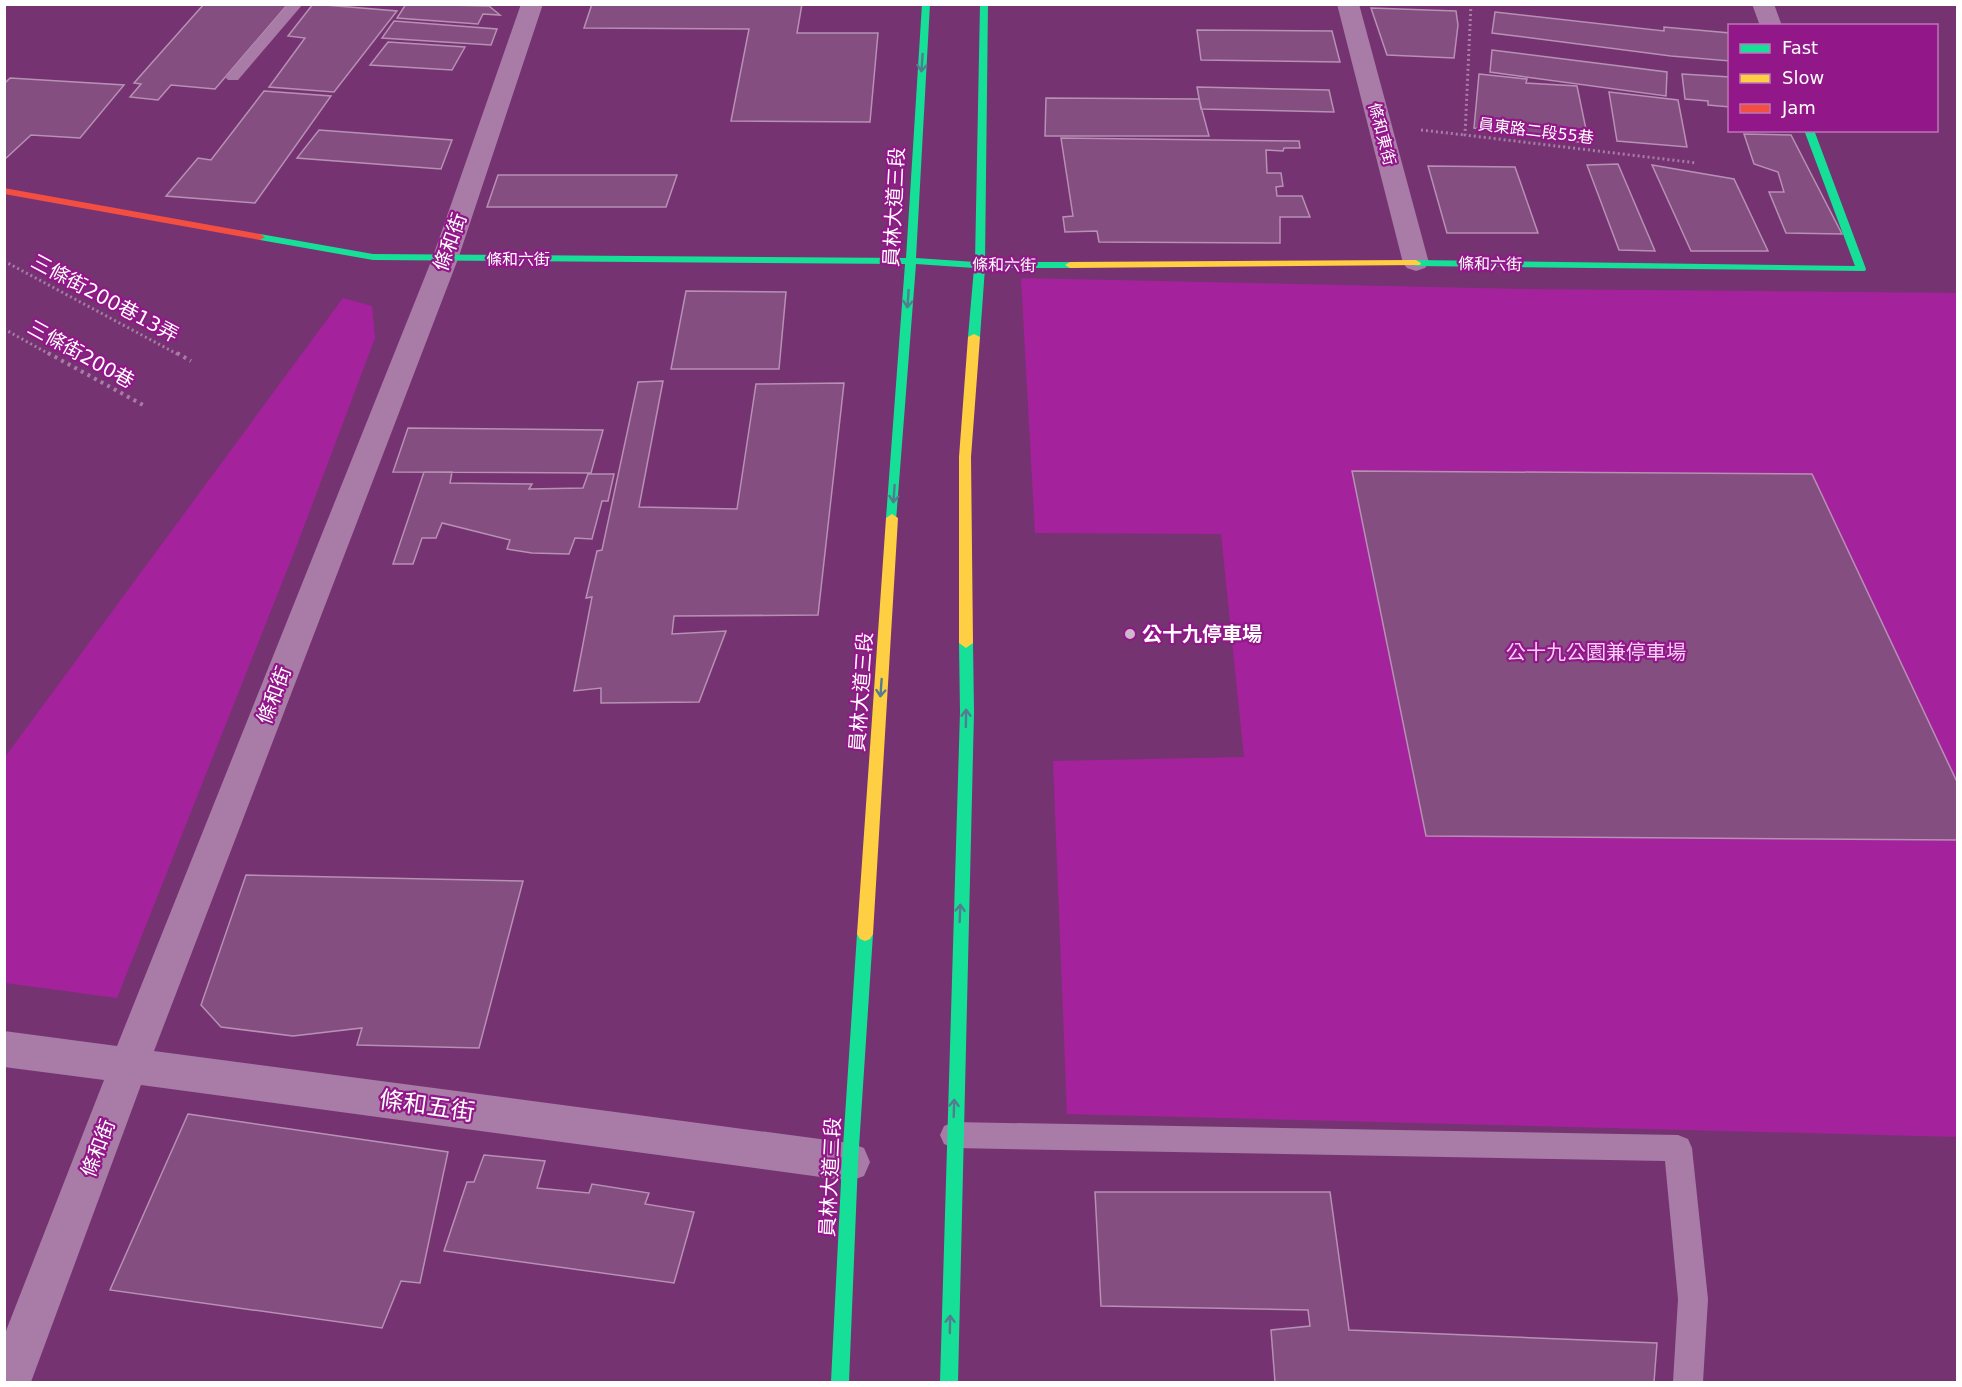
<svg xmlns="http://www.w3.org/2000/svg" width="1962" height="1387" viewBox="0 0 1962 1387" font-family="'DejaVu Sans','Noto Sans TC',sans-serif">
  <rect width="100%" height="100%" fill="#763371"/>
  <path fill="#a4239c" d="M1021 278 1525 289 1957 293V1137L1067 1114 1053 761 1244 757 1221 534 1035 533Z
    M343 298 372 306 375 338 295 550 117 998 5 983V757Z"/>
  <path fill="#844e80" stroke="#b790b4" stroke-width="1.5" d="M204 4H288L215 89 171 85 158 100 130 97 141 84 134 83Z
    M313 4 397 11 334 92 269 87 305 38 288 36Z
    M406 4 489 6 500 15 483 14 478 24 397 18Z
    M592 4H802L797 33H878L870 122 731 121 749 29 584 28Z
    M1371 8 1456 11 1458 25 1454 58 1387 55Z
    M1495 12 1664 31V27L1730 33V61L1671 56 1492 33Z
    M394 21 497 29 491 45 382 38Z
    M1197 30 1332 31 1340 62 1201 60Z
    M388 42 465 47 452 70 370 65Z
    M1492 50 1667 72 1666 96 1490 72Z
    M1479 74 1527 79 1526 83 1577 86 1588 139 1578 142 1474 128Z
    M1682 74 1730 77V107L1708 105V101L1685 99Z
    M10 78 124 85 80 138 31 135 4 160V84Z
    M1197 87 1329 90 1334 112 1201 109Z
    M264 91 331 96 255 203 166 196 198 158 211 160Z
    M1609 92 1678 100 1687 147 1617 141Z
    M1046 98 1199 99 1209 136H1045Z
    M319 130 452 140 441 169 297 158Z
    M1744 134 1791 135 1842 234 1786 233 1769 192H1784L1778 172 1754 164Z
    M1061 138 1299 141 1300 148H1284L1283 151 1266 150 1267 173H1281L1283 186 1276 187 1277 196H1302L1310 217H1280V243L1099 242 1097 231 1065 232 1063 217 1073 216Z
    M1618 164 1655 251 1619 250 1587 165Z
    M1652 165 1734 179 1768 251H1691Z
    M1428 166 1515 167 1538 233H1447Z
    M498 175H677L666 207H487Z
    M686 291 786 292 779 369H671Z
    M663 381 639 507 737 509 756 384 844 383 818 615 674 616 672 634 726 631 699 702 601 703V688L574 691 592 597 586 598 597 551 602 550 638 382Z
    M408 428 603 430 591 473 393 472Z
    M1352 471 1812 474 1958 784V840L1426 836Z
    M424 472H452L450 483 532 484 529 489 583 488 588 474H614L608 501H602L592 539 575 538 569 554 532 553 507 549 510 540 442 523 436 538H422L413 564H393Z
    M246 875 523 881 479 1048 357 1045 362 1028 293 1036 221 1027 201 1005Z
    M188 1114 448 1152 420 1283 401 1281 382 1328 110 1290Z
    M484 1155 545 1161 537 1188 589 1193 592 1184 649 1193 645 1204 694 1212 674 1283 444 1251 467 1182H474Z
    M1095 1192H1330L1349 1330 1657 1343 1654 1382H1275L1271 1330 1310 1326 1308 1310 1101 1306Z"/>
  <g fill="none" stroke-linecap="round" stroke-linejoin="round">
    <path stroke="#a97ba7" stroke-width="3" stroke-dasharray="2 3" stroke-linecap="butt" d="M1471 4 1465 135 1697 163
      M1421 130 1465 135
      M4 261 179 355
      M4 329 51 355"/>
    <path stroke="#a97ba7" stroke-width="4" stroke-dasharray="3 4.5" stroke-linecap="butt" d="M48 353 143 405
      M177 353 191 361"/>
    <path fill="#a97ba7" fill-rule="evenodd" d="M288 4H303L238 80H228L225 77 228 74Z
      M954 1122 1678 1135 1688 1139 1692 1148 1708 1299 1703 1382H1673L1678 1299 1665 1161 954 1148 944 1144 940 1135 944 1126Z"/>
    <path fill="#a97ba7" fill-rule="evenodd" d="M521 4H543L458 259 154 1051 850 1143 864 1148 870 1162 864 1176 850 1181 141 1085 31 1382H4V1336L104 1080 4 1067V1031L117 1046 432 259Z
      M1337 4H1359L1429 263 1425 268 1416 271 1407 268 1403 263Z
      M1752 4H1774L1782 26H1760Z"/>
    <path fill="#16e098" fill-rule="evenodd" d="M922 4H930L916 258 975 262 980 4H988L985 262H1070L1075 265 1070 268H985L980 337 974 340 968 337 974 268 916 264 896 521H888L886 518 905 264 373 260 260 240 255 237 260 234 373 254 906 258Z
      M1804 130H1814L1866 269 1865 271 1416 266 1411 263 1416 260 1855 266Z
      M966 638 973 643 974 712 958 1382H940L960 712 959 643Z
      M865 927 870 929 873 934 858 1162 849 1382H831L842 1162 857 934 860 929Z"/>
    <path fill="#ffcf43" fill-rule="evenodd" d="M1416 260 1421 263 1420 265 1070 268 1065 265 1070 262Z
      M974 334 980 337 971 457 973 643 966 648 959 643V457L968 337Z
      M892 514 898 518 873 934 870 939 865 941 860 939 857 934 886 518Z"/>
    <path fill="#f24e42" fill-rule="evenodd" d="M4 188 260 234 265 237 260 240 4 194Z"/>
  </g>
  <defs><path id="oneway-shaft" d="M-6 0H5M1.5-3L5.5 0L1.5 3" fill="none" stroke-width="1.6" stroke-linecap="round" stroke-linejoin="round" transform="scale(1.5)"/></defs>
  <g stroke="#547c90">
    <use href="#oneway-shaft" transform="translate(922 63) rotate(94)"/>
    <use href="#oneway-shaft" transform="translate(908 299) rotate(94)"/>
    <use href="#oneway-shaft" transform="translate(894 494) rotate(94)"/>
    <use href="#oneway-shaft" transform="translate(881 688) rotate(94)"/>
    <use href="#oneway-shaft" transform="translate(966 718) rotate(-89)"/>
    <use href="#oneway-shaft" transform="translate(960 913) rotate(-88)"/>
    <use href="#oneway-shaft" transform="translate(954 1108) rotate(-88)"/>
    <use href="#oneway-shaft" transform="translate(950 1324) rotate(-89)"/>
  </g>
  <circle fill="#cfb8cd" stroke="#921789" stroke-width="2" cx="1130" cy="634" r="6"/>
  <g text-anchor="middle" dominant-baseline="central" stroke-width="4.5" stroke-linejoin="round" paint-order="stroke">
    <g font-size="16" fill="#fff" stroke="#921789">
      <text transform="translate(1536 131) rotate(7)">員東路二段55巷</text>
      <text transform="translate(1382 134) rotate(75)">條和東街</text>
      <text x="518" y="259">條和六街</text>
      <text transform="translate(1490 264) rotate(1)">條和六街</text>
      <text transform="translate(1004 265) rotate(1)">條和六街</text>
    </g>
    <g font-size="20" fill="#fff" stroke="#921789">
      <text transform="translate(894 207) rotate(-87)">員林大道三段</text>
      <text transform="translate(450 242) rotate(-70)">條和街</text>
      <text transform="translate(105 298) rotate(28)">三條街200巷13弄</text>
      <text transform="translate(81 354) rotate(29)">三條街200巷</text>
      <text transform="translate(861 692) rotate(-86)">員林大道三段</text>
      <text transform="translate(274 695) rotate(-69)">條和街</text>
      <text transform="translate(98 1148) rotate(-69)">條和街</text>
      <text transform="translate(830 1177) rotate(-87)">員林大道三段</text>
    </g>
    <g font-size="20" font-weight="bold" fill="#fff" stroke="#921789" text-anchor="start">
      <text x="1142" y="634">公十九停車場</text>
    </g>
    <g font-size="20" fill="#fbcdf9" stroke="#921789">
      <text x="1596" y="652">公十九公園兼停車場</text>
    </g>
    <g font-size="24" fill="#fff" stroke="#921789">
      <text transform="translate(427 1106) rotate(8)">條和五街</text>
    </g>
  </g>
  <rect width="1962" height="1387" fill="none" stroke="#ffffff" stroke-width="12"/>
  <rect x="1728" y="24" width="210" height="108" fill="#921789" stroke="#be74b8" stroke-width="1.5"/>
  <rect x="1740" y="44" width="30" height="9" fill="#16e098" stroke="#be74b8" stroke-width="1.5"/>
  <text x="1782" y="54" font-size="18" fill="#ffffff">Fast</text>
  <rect x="1740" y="74" width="30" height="9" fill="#ffcf43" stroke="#be74b8" stroke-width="1.5"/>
  <text x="1782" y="84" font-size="18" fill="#ffffff">Slow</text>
  <rect x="1740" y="104" width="30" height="9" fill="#f24e42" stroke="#be74b8" stroke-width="1.5"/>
  <text x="1782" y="114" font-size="18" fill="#ffffff">Jam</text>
</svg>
